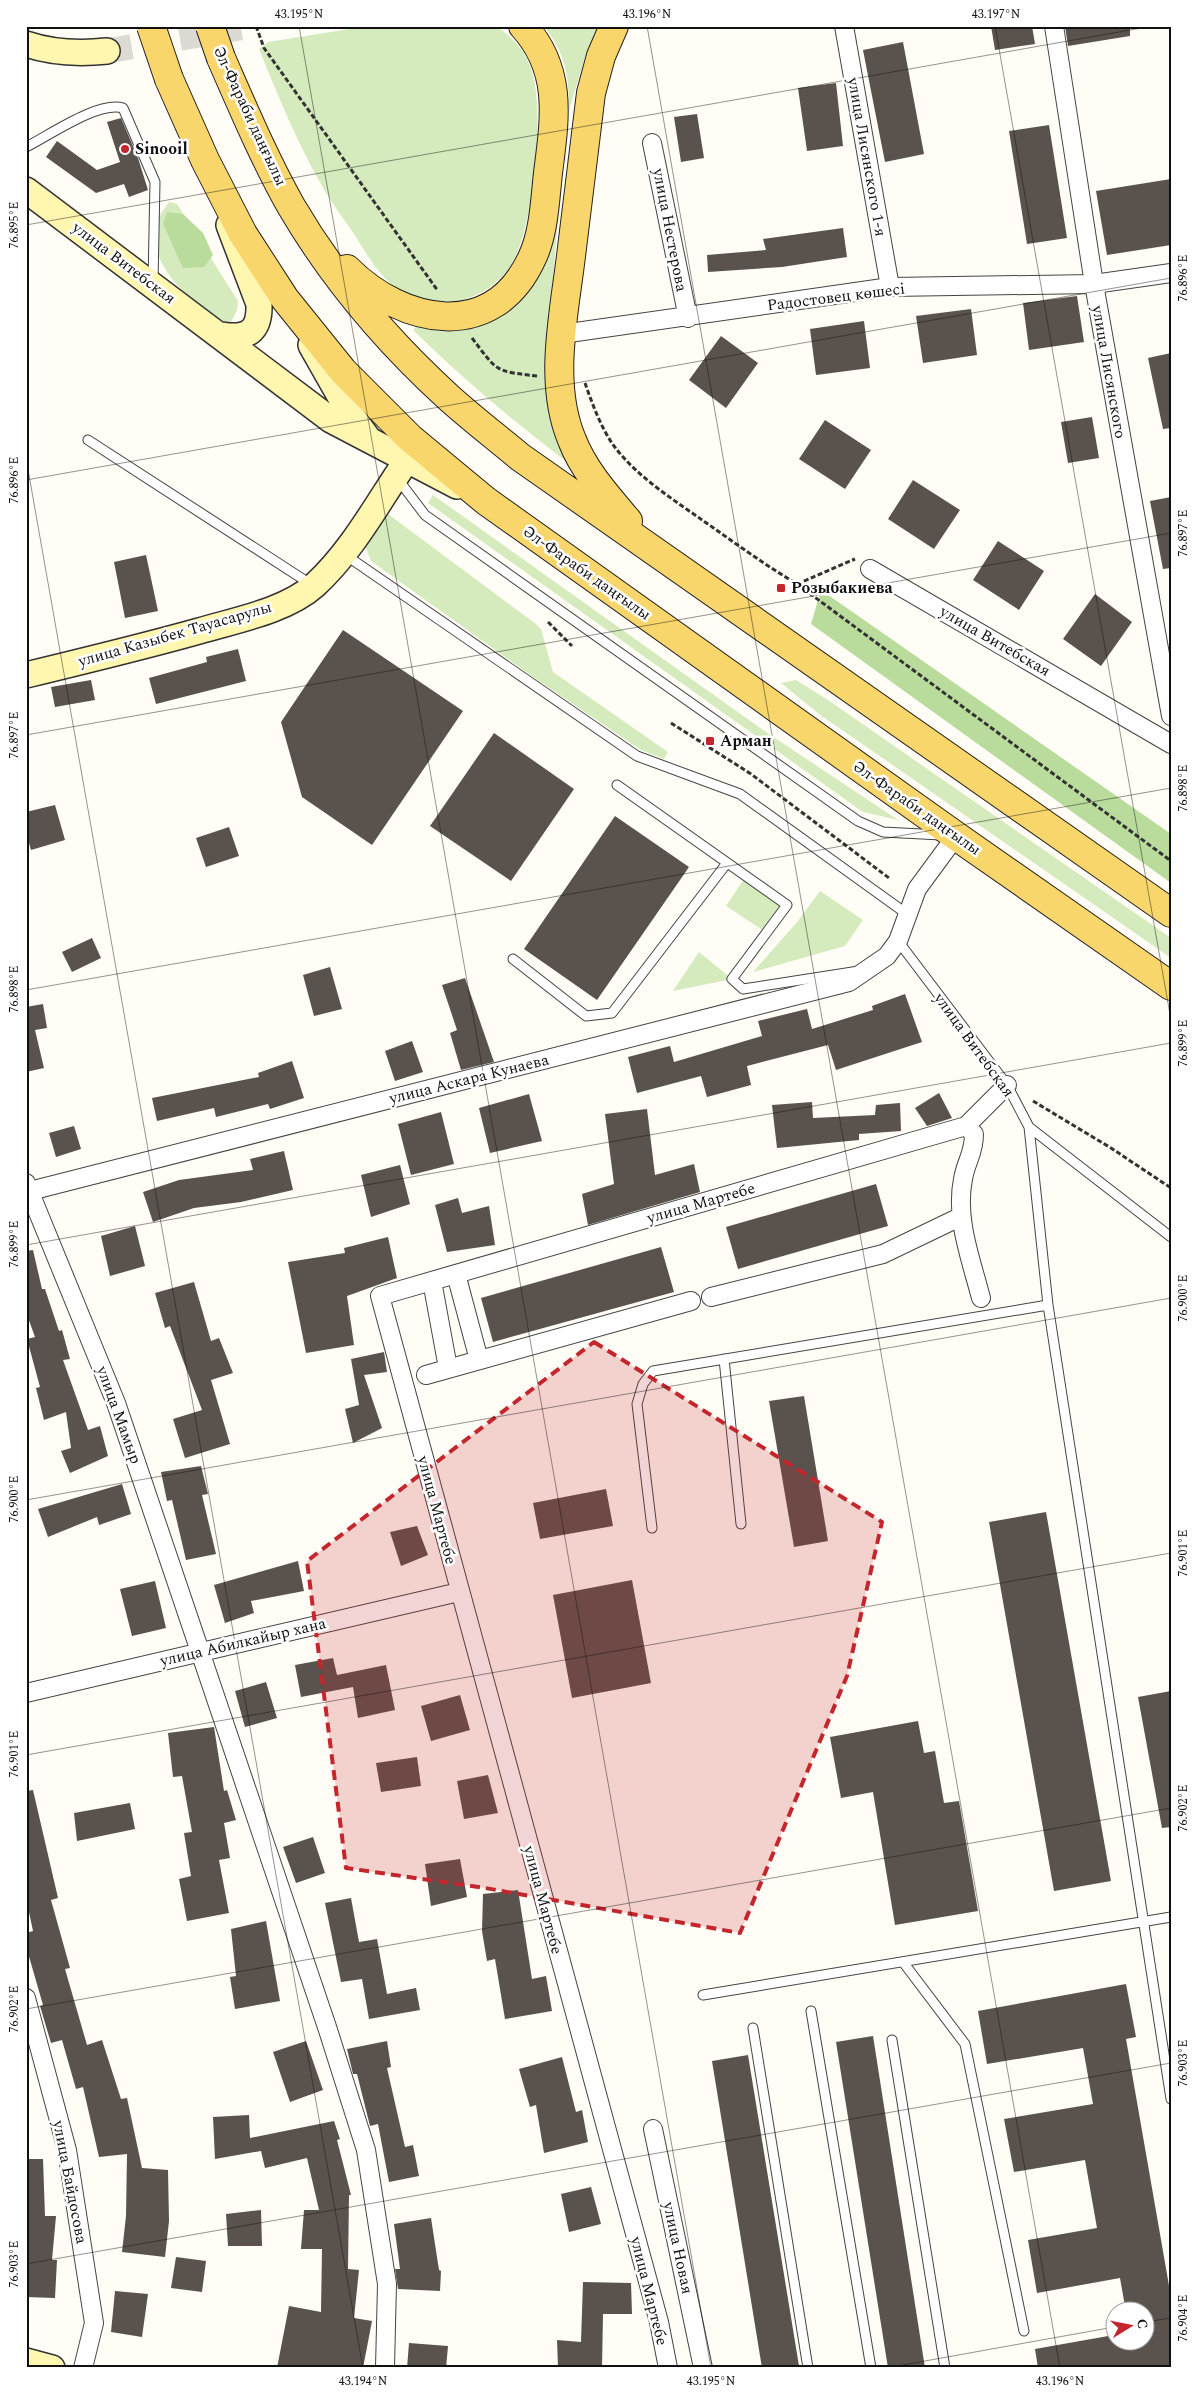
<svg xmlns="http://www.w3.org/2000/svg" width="1197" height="2394" viewBox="0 0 1197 2394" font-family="Spectral,serif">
  <rect width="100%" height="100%" fill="#fffdf5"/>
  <path fill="#d5ebbd" d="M368 26H496C512 37 525 50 531 69 546 108 534 238 507 271 492 290 470 301 445 302 426 302 407 297 392 285 376 271 365 251 354 234 343 218 332 203 322 186 297 142 278 96 259 49L268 42Z
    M544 26H599L586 54 569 110C569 75 566 55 544 26Z
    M169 202 177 204 238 301 237 310 231 322 226 323C192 303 145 266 157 222 159 215 165 208 169 202Z
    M558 214 547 363 576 469C518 425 465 381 413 330L416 327C432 330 452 334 469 327 485 321 527 294 536 279 548 259 552 236 558 214Z
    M433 495 763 730 898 820 863 812 428 503Z
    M388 514 536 624 541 629 553 672 668 752 664 759 641 750 533 677 371 561 366 548Z
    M796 680 828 700 1171 938V958L819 714 781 683Z
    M746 876 787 905 767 933 726 906Z
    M820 891 863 920 845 946 753 972 798 921Z
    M699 952 732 979 673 991Z"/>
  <path fill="#b9dc9c" d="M167 212 183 214 203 233 213 255 204 267 183 268 163 224Z
    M821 590 1171 834V883L811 624Z"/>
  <path fill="#5a524d" d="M991 26H1032L1035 44 995 50Z
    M1065 26H1130V36L1068 46Z
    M903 42 924 154 885 162 863 50Z
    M836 83 843 146 807 151 798 88Z
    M697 114 704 158 681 162 674 117Z
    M121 118 138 158 148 190 129 197 124 184 96 193 46 157 57 141 97 170 120 162 107 122Z
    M1049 125 1067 238 1027 244 1009 131Z
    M1171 179V245L1107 255 1096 191Z
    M843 228 847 257 782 267 708 272 707 255 766 250 763 239Z
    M1077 296 1084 342 1029 350 1023 303Z
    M971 309 977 355 923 363 916 316Z
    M864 321 870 368 816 375 810 329Z
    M721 336 758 363 726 408 689 380Z
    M1171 353V428L1163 429 1148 358Z
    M1092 417 1099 458 1068 463 1061 422Z
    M825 420 871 450 845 489 799 459Z
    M913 480 960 510 934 549 888 519Z
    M1171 497V568L1163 569 1150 501Z
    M998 541 1044 571 1019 610 973 580Z
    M146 555 158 611 125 618 114 562Z
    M1095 594 1132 622 1101 666 1063 639Z
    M343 630 463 711 372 845 302 797 281 722Z
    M238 649 246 681 156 704 149 678 207 662 206 657Z
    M91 680 95 700 55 707 51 687Z
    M494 733 574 789 511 881 430 826Z
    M55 805 65 840 31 850 26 832V812Z
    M615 816 689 867 597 1000 524 949Z
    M229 827 239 856 206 867 196 838Z
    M92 938 101 958 72 972 62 952Z
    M330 967 342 1009 314 1016 303 975Z
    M465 978 494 1062 461 1070 450 1033 457 1030 442 985Z
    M905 994 922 1042 836 1070 828 1045 747 1066 751 1085 707 1097 701 1076 637 1093 628 1057 670 1046 674 1062 762 1036 758 1021 807 1009 812 1029 873 1010 872 1006Z
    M43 1004 47 1028 35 1030 44 1068 26 1072V1007Z
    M412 1041 423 1072 395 1081 385 1051Z
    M292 1061 304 1098 270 1109 268 1104 216 1117 214 1108 157 1121 152 1098 259 1077 258 1073Z
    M939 1093 952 1118 927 1126 915 1108Z
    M529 1094 542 1141 490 1153 479 1108Z
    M812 1102 813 1118 875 1115 876 1105 900 1103 901 1131 859 1134V1140L777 1148 772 1105Z
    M647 1109 655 1175 694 1164 700 1192 588 1225 582 1194 614 1184 605 1114Z
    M441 1112 454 1164 411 1175 398 1124Z
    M74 1126 81 1149 56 1157 49 1133Z
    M284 1151 293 1190 241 1202 194 1208 153 1222 143 1192 179 1180 253 1170 250 1159Z
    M400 1165 410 1204 371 1217 361 1175Z
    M876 1184 888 1226 738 1269 726 1227Z
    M458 1198 462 1213 489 1206 495 1245 447 1252 435 1205Z
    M135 1226 145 1266 110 1276 101 1236Z
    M388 1237 397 1278 347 1296 354 1345 306 1353 288 1262 345 1253 344 1248Z
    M661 1247 674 1292 493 1342 481 1298Z
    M33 1250 42 1289H45L59 1331 62 1330 70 1359 63 1360 88 1430 100 1426 108 1456 70 1473 61 1451 71 1448 66 1412 44 1420 36 1388 40 1387 27 1339 35 1337 26 1312V1251Z
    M194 1282 211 1341 219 1338 233 1373 211 1380 230 1444 185 1458 173 1419 202 1410 170 1326 165 1328 155 1293Z
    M384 1352 387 1372 364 1375 382 1428 353 1443 345 1409 359 1405 351 1359Z
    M804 1396 828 1541 794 1547 769 1401Z
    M201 1466 208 1494 202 1495 216 1554 186 1560 172 1500 167 1501 161 1472Z
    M122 1484 131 1514 99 1525 97 1517 48 1537 38 1509Z
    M606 1489 613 1526 540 1539 533 1503Z
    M1046 1512 1111 1881 1054 1891 989 1522Z
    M417 1526 428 1555 401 1566 390 1532Z
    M298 1561 304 1591 251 1601 254 1613 225 1623 214 1585Z
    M632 1580 651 1683 572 1698 553 1595Z
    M155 1581 166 1628 132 1636 120 1589Z
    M333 1658 337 1675 386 1665 395 1710 358 1718 353 1687 301 1697 295 1665Z
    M266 1682 277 1718 245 1727 235 1691Z
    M1171 1691V1827L1162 1828 1138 1697Z
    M460 1695 470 1730 431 1741 421 1706Z
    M918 1721 924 1753 935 1751 944 1803 959 1801 978 1911 895 1925 873 1792 841 1798 830 1737Z
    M214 1727 224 1791 227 1790 236 1820 224 1823 230 1858 219 1860 229 1913 187 1921 179 1879 191 1876 184 1833 192 1832 182 1776 173 1777 168 1733Z
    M417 1757 421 1786 381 1792 376 1763Z
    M488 1775 498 1813 464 1819 457 1781Z
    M33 1790 58 1898 51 1900 70 1968 65 1969 87 2045 102 2040 121 2099 127 2098 142 2168 168 2170 169 2221 165 2257 122 2252 126 2216 127 2154 99 2157 83 2087 76 2089 62 2040 51 2043 40 2006 43 2005 26 1946V1933L33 1931 26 1898V1791Z
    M130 1803 135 1829 77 1841 74 1813Z
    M313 1837 325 1873 296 1883 283 1847Z
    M460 1859 467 1897 431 1906 425 1864Z
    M518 1890 532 1979 546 1976 552 2011 505 2019 495 1959 487 1961 482 1931 483 1894Z
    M351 1898 359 1942 377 1939 387 1994 416 1988 420 2010 369 2019 362 1979 341 1982 325 1903Z
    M266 1921 280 2001 235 2009 230 1977 236 1976 231 1929Z
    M1126 1984 1136 2037 1126 2039 1171 2297V2368H1038L1035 2349 1114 2335V2342H1144V2312H1126L1120 2278 1037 2293 1028 2240 1097 2228 1085 2160 1014 2172 1004 2119 1093 2104 1083 2048 987 2064 978 2011Z
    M873 2036 925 2368H888L836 2042Z
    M306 2041 323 2090 290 2102 273 2052Z
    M387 2041 391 2067 387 2068 405 2147 413 2145 419 2176 389 2182 378 2124 370 2126 357 2074H353L347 2049Z
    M748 2055 799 2366 789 2368H762L712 2061Z
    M562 2057 576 2112 582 2110 588 2142 544 2153 536 2105 530 2107 519 2069Z
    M249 2115 250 2138 334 2121 340 2139 337 2140 351 2195H349L348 2269 359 2270 354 2318 372 2321 363 2368H277L289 2306 321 2312 322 2249H301L304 2210H319L307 2158 265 2168 261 2151 215 2159 213 2117Z
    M26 2159H43L45 2216H56L52 2260H57L55 2298 26 2297Z
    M591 2187 601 2224 569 2232 561 2194Z
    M261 2210 262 2246H228L226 2214Z
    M431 2218 439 2270 441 2271 440 2291 398 2289 395 2269H400L394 2224Z
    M176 2257 206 2261 202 2292 171 2288Z
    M583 2282 631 2283 632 2314H603L602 2368H558L557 2340 581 2342Z
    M115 2291 148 2294 142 2337 111 2332Z
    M409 2343 448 2346 446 2368H407Z"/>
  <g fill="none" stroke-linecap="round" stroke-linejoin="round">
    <path stroke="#dbdad3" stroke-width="25" stroke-dasharray="25 12" stroke-linecap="butt" d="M107 51 250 26"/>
    <defs>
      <path id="lane" d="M26 147C50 135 98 101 123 108L155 182 153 282
        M88 440 312 585
        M397 478 425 515 858 821 883 832 941 835
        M344 554 637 756 740 794 907 914
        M617 785 787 905 732 979 743 989 859 971
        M898 941 1007 1085 1029 1127 1171 1237
        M513 959 586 1016 612 1013 727 863
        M1029 1127 1048 1305 1171 2099
        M724 1359 741 1524
        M652 1528 637 1404 643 1384 653 1371 1048 1305
        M903 1962 965 2044 1024 2331
        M703 1995 1171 1917
        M811 2011 871 2368
        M753 2028 808 2368
        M892 2040 945 2368"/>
      <path id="street" d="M844 26 890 287
        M1054 26 1094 284 1171 716
        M652 143 688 318
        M562 334 890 287 1094 284 1171 273
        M870 569 1171 744
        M966 1126 974 1134C974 1154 966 1161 963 1179 955 1219 971 1259 981 1298
        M26 1183 116 1403 328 2030 366 2150 387 2284 385 2368
        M26 1192 849 982 887 956 898 941 917 889 956 836
        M456 1274 479 1360
        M432 1281 448 1368
        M711 1297 883 1254 960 1217
        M426 1375 691 1301
        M26 1693 459 1592
        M26 1998 67 2150 94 2323 83 2368
        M653 2129 703 2368
        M668 2368 659 2322 380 1296 966 1126 1007 1085"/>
      <path id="secondary" d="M26 44C53 53 79 54 107 51
        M26 190 331 420 457 486
        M222 335C247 339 260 332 259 304L229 225
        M311 345 349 412 367 437
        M26 675C84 661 142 647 199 631 236 620 286 611 315 585 353 550 378 502 407 460
        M26 2361 52 2368"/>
      <path id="primary" d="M614 26 601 56 591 93C584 147 578 202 571 256 564 315 548 383 572 440 584 471 607 496 628 521
        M221 58C243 108 264 158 291 206 332 276 387 341 447 396 470 417 496 437 520 457L1171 913
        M169 79 205 160 243 234 285 299 343 371 410 438 486 501 956 836 1171 986
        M347 269C403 325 493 343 532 258 544 233 545 200 548 173 555 118 563 70 523 26"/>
    </defs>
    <use href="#lane" stroke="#444" stroke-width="11"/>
    <use href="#street" stroke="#444" stroke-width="20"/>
    <use href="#secondary" stroke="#333" stroke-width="28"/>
    <use href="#primary" stroke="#222" stroke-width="30"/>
    <path stroke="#333" stroke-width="3" stroke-dasharray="5 2.5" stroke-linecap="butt" d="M256 26 264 48 438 291
      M472 338C498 372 494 371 537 376
      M585 383C592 403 601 428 614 446 637 477 674 500 705 522 735 543 765 565 797 584L1171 861
      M797 584 855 559
      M548 622 572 646
      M671 723 751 774 889 878
      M1033 1101 1111 1148 1171 1188"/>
    <use href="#lane" stroke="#fff" stroke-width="9"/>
    <use href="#street" stroke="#fff" stroke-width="18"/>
    <use href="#secondary" stroke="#fff6b0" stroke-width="25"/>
    <use href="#primary" stroke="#f9d66b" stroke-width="28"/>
    <defs>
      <path id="primary-bridge" d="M151 26 169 79
        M210 26 221 58"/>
    </defs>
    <use href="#primary-bridge" stroke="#222" stroke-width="30" stroke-linecap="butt"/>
    <use href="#primary-bridge" stroke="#f9d66b" stroke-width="28"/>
  </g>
  <path fill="#c4262e" fill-opacity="0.2" stroke="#c4262e" stroke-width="4" stroke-dasharray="10 6" stroke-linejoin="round" d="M594 1342 882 1522 847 1676 740 1933 485 1888 346 1868 307 1561Z"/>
  <path fill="none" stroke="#111" stroke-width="1" stroke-opacity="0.45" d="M299 26 711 2368M647 26 1060 2368M995 26 1171 1020M26 225 1153 26M26 458 363 2368M26 480 1171 278M26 735 1171 533M26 990 1171 788M26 1245 1171 1043M26 1500 1171 1298M26 1755 1171 1553M26 2009 1171 1808M26 2264 1171 2063M1144 2322 1171 2318M886 2368 1114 2327"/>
  <g fill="#c4262e" stroke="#fff" stroke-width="2">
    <circle cx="125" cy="149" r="5"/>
    <rect x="776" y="583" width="10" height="10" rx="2.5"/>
    <rect x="705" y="736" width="10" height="10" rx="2.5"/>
  </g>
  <g text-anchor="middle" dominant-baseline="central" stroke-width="5" stroke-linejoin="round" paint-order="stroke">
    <g font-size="16" fill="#111" stroke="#fff">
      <text transform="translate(250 116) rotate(65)">Әл-Фараби даңғылы</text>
      <text transform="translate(867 157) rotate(80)">улица Лисянского 1-я</text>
      <text transform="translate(670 230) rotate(79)">улица Нестерова</text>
      <text transform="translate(124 263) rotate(37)">улица Витебская</text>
      <text transform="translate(836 297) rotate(-7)">Радостовец көшесі</text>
      <text transform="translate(1109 372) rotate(80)">улица Лисянского</text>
      <text transform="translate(587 573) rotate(35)">Әл-Фараби даңғылы</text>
      <text transform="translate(175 634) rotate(-16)">улица Казыбек Тауасарулы</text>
      <text transform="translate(995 641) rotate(30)">улица Витебская</text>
      <text transform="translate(917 808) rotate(35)">Әл-Фараби даңғылы</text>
      <text transform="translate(974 1045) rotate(54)">улица Витебская</text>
      <text transform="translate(469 1079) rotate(-14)">улица Аскара Кунаева</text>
      <text transform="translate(701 1203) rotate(-16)">улица Мартебе</text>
      <text transform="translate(119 1415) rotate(70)">улица Мамыр</text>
      <text transform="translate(437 1510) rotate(75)">улица Мартебе</text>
      <text transform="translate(243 1642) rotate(-13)">улица Абилкайыр хана</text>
      <text transform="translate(543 1900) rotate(75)">улица Мартебе</text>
      <text transform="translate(70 2182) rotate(79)">улица Байдосова</text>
      <text transform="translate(678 2248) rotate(78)">улица Новая</text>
      <text transform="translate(649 2291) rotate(76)">улица Мартебе</text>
    </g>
    <g font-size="16" font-weight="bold" fill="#111" stroke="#fff" text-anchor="start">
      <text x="135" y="149">Sinooil</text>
      <text x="791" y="588">Розыбакиева</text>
      <text x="720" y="741">Арман</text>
    </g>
  </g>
  <rect width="1197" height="2394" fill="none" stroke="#ffffff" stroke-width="55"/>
  <g transform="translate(1130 2326) rotate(80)"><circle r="24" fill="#ffffff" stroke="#a0a0a0"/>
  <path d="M0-4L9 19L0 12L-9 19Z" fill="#c4262e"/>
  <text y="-8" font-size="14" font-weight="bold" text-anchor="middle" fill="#111111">С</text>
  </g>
  <rect x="28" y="28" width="1142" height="2338" fill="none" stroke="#111" stroke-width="2"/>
  <g font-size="12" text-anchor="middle" fill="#111">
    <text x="299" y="18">43.195°N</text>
    <text x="647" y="18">43.196°N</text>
    <text x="996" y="18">43.197°N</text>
    <text transform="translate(14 225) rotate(-90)" y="4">76.895°E</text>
    <text transform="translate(1183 278) rotate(-90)" y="4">76.896°E</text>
    <text transform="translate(14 480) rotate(-90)" y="4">76.896°E</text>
    <text transform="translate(1183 533) rotate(-90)" y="4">76.897°E</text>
    <text transform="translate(14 735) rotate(-90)" y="4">76.897°E</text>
    <text transform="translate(1183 788) rotate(-90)" y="4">76.898°E</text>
    <text transform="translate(14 989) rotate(-90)" y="4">76.898°E</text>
    <text transform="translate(1183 1043) rotate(-90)" y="4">76.899°E</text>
    <text transform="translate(14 1244) rotate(-90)" y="4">76.899°E</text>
    <text transform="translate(1183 1298) rotate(-90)" y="4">76.900°E</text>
    <text transform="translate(14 1499) rotate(-90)" y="4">76.900°E</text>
    <text transform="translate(1183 1553) rotate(-90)" y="4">76.901°E</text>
    <text transform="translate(14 1754) rotate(-90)" y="4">76.901°E</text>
    <text transform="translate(1183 1808) rotate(-90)" y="4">76.902°E</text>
    <text transform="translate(14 2009) rotate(-90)" y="4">76.902°E</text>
    <text transform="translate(1183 2063) rotate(-90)" y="4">76.903°E</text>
    <text transform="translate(14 2264) rotate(-90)" y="4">76.903°E</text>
    <text transform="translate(1183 2318) rotate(-90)" y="4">76.904°E</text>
    <text x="363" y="2385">43.194°N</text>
    <text x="711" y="2385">43.195°N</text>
    <text x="1060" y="2385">43.196°N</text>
  </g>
</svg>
